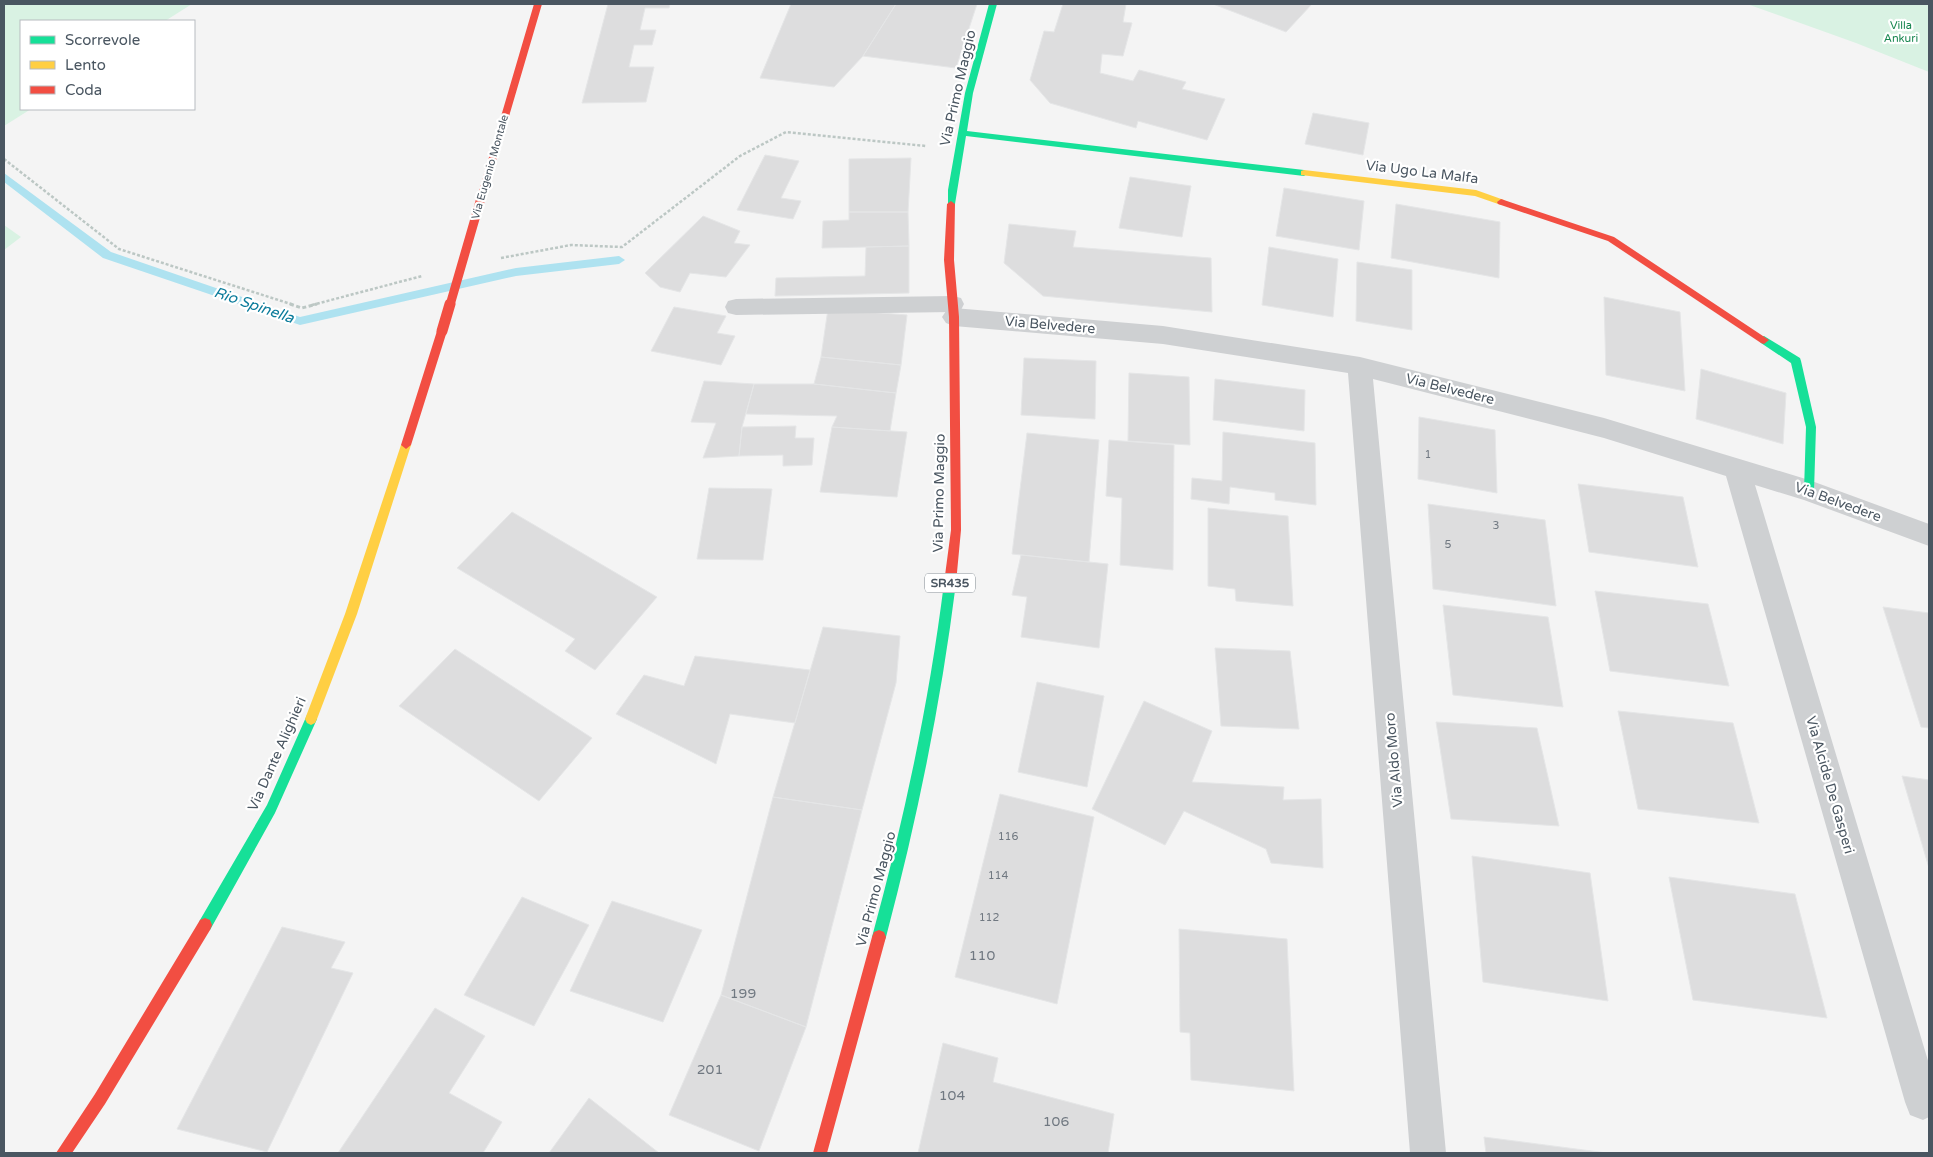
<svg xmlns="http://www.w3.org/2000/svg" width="1933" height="1157" viewBox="0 0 1933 1157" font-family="'Varela Round',sans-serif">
  <rect width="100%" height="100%" fill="#f4f4f4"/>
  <path fill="#d9f2e3" d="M4 4H192L165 21H21V109H31L4 126Z
    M1747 4H1929V72L1856 43Z
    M4 225 21 237 4 250Z"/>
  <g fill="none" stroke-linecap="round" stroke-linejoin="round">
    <path fill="#aee2f0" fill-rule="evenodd" d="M4 173 111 252 300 317 516 268 619 256 625 260 619 264 516 276 300 325 103 258 4 182Z"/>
  </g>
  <path fill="#ddddde" stroke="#e5e6e7" d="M608 4H670L669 8H645L640 30H656L652 45H634L629 67H654L646 102 582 103Z
    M791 4H896L863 56 834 87 760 78Z
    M896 4H977L956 68 863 56Z
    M1063 4H1126L1123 22 1132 23 1123 56 1102 54 1100 73 1133 81 1139 70 1186 82 1182 89 1225 99 1207 140 1138 121 1136 128 1050 103 1030 80 1044 31 1054 32Z
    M1213 4H1312L1286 32Z
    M1313 113 1369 123 1363 155 1305 144Z
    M765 155 799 161 781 198 801 201 793 219 737 210Z
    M911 158 908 212H849V159Z
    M1130 177 1191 186 1182 237 1119 228Z
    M1284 188 1364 201 1359 250 1276 236Z
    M1396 204 1500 222 1499 278 1391 258Z
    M849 212H908L909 246 822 248 823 221 849 220Z
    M703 216 740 231 734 243 750 245 726 277 690 273 680 292 660 287 645 273Z
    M1009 224 1076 231 1073 247 1211 258 1212 312 1043 296 1004 263Z
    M909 246V293L775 296 776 278 865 276 866 247Z
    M1269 247 1338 259 1333 317 1262 305Z
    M1357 262 1412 270V330L1356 321Z
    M1604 297 1680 312 1685 391 1606 375Z
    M674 307 726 316 717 333 735 336 721 365 651 351Z
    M828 309 907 315 901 365 821 357Z
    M821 357 901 365 896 393 814 384Z
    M1024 358 1096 361 1095 419 1021 415Z
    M1701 369 1786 393 1783 444 1696 419Z
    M1129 373 1189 377 1190 445 1128 441Z
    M1215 379 1305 390 1304 431 1213 420Z
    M704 381 754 384 742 427 739 456 703 458 716 423 691 422Z
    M754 384H814L896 393 890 431 832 427 837 416 746 414Z
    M1419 417 1495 430 1497 493 1418 479Z
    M796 426 795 438H814L812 465 783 466V455L739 456 742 427Z
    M832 427 907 432 897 497 820 492Z
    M1223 432 1315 443 1316 505 1275 500V493L1230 487 1229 504 1191 499 1192 478 1222 481Z
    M1027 433 1099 440 1089 562 1012 554Z
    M1109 440 1174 445 1173 570 1120 565 1122 498 1106 496Z
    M1578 484 1683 497 1698 567 1589 552Z
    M709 488 772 489 763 560 697 559Z
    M1428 504 1545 520 1556 606 1433 589Z
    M1208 508 1288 516 1293 606 1236 601 1235 589 1208 586Z
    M512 512 657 597 595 670 565 651 575 639 457 568Z
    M1021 555 1108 564 1099 648 1021 637 1027 597 1012 595Z
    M1595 591 1708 604 1729 686 1610 671Z
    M1443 605 1548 617 1563 707 1453 695Z
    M1883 607 1929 613V728L1921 727Z
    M823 627 900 636 896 683 862 810 773 797Z
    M1215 648 1290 651 1299 729 1221 726Z
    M455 649 592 738 539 801 399 706Z
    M695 656 810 670 795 723 730 714 716 764 616 714 644 675 684 686Z
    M1037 682 1104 696 1087 787 1018 772Z
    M1144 701 1212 731 1192 782 1284 787 1283 800 1321 799 1323 868 1271 863 1266 849 1184 811 1165 845 1092 809Z
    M1618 711 1733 723 1759 823 1638 809Z
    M1436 722 1537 728 1559 826 1451 819Z
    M1902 776 1929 780V868Z
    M1000 794 1094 817 1057 1004 955 977Z
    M773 797 862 810 806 1027 721 995Z
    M1472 856 1590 873 1608 1001 1483 982Z
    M1669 877 1795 894 1827 1018 1693 1000Z
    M522 897 589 925 534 1026 464 995Z
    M612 901 702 930 663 1022 570 991Z
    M282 927 345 942 331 968 353 973 267 1152 177 1129Z
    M1179 929 1287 939 1294 1091 1191 1080 1190 1033 1180 1032Z
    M721 995 806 1027 759 1151 669 1115Z
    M435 1008 485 1036 449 1093 502 1122 483 1153H338Z
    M943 1043 998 1058 993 1082 1114 1114 1108 1153H918Z
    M589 1098 659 1153H549Z
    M1484 1137 1607 1153H1486Z"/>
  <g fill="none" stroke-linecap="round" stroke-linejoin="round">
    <path stroke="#bcc7c4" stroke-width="2.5" stroke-dasharray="3 2" stroke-linecap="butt" d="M4 159 119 249 294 305
      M501 258 571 245 622 247 740 156 786 132 926 146
      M312 305 422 276"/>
    <path stroke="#bcc7c4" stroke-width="3" stroke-dasharray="4 2.5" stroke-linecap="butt" d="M290 304 302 308 317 304"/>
    <path fill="#ced0d2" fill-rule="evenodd" d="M953 296 961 298 964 304 961 310 953 312 736 315 728 313 725 307 728 301 736 299Z"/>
    <path fill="#ced0d2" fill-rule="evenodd" d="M954 308 1163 326 1360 357 1604 418 1809 480 1929 524V546L1804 500 1755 485 1929 1064V1117L1923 1120 1910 1115 1905 1102 1726 476 1604 438 1373 379 1446 1153H1410L1348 373 1163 344 954 326 946 323 942 317 946 311Z"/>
    <path fill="#16e098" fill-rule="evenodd" d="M989 4H997L973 93 967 131 1304 170 1308 173 1304 176 966 136 955 204 954 206H948V190L965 93Z
      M1764 336 1800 358 1801 361 1816 427 1814 491 1813 494H1805L1804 491 1806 427 1791 363 1761 343 1759 340 1761 337Z
      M950 578 954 580 956 583C941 703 917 820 886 937L884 942 879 944 874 942 872 937C904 820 929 703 944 583L946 580Z
      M311 713 315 715 317 719 275 813 210 930 205 932 200 930 198 925 200 920 267 805 307 715Z"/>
    <path fill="#ffcf43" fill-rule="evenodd" d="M1304 170 1476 190 1504 200 1505 202 1501 205 1475 196 1301 175V171Z
      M406 441 411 445 357 614 317 719 315 723 311 725 307 723 305 719 345 614 401 445Z"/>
    <path fill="#f24e42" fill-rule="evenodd" d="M534 4H542L485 198 481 201 477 198Z
      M1501 199 1614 237 1769 340 1764 344 1761 343 1608 241 1498 204 1497 202Z
      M951 201 955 204 954 260 959 317 961 530 956 583 954 586 950 588 946 586 944 583 951 530 949 317 944 260 947 204Z
      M442 327 447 331 411 445 406 449 401 445 437 331Z
      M205 918 210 920 212 925 210 930 105 1104 72 1153H56L95 1094 200 920Z
      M879 930 884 932 886 937 827 1153H813L872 937 874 932Z"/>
    <path stroke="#f24e42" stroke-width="9" d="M450 305 481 198"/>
    <path stroke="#f24e42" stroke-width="11" d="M442 331 450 304"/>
  </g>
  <g text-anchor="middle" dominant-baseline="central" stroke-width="4.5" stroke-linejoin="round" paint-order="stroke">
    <g font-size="11" fill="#17864f" stroke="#fff">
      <text x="1901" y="25">Villa<tspan x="1901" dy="13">Ankuri</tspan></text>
    </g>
    <g font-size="11" fill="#4a5661" stroke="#fff">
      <text transform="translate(490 167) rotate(-74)">Via Eugenio Montale</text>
    </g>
    <g font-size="11" fill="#707881">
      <text x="1428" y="454">1</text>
      <text x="1496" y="525">3</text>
      <text x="1448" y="544">5</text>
      <text x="1008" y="836">116</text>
      <text x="998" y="875">114</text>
      <text x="989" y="917">112</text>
    </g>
    <rect fill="#fff" stroke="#808990" stroke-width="1" x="925" y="573.5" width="50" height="19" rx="4"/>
    <g font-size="12" font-weight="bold" fill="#4a5661">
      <text x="950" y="583">SR435</text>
    </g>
    <g font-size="14" fill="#4a5661" stroke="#fff">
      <text transform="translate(958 88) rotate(-77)">Via Primo Maggio</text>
      <text transform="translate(1422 172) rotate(7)">Via Ugo La Malfa</text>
      <text transform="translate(1050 325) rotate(5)">Via Belvedere</text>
      <text transform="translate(1450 389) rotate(14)">Via Belvedere</text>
      <text transform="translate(939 493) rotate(-89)">Via Primo Maggio</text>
      <text transform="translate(1838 502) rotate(20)">Via Belvedere</text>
      <text transform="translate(277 754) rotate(-66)">Via Dante Alighieri</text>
      <text transform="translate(1394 760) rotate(-95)">Via Aldo Moro</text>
      <text transform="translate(1830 785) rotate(74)">Via Alcide De Gasperi</text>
      <text transform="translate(876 889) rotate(-75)">Via Primo Maggio</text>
    </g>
    <g font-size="14" fill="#707881">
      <text x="982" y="955">110</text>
      <text x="743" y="993">199</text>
      <text x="710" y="1069">201</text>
      <text x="952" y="1095">104</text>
      <text x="1056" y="1121">106</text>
    </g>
    <g font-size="15" font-style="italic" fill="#0c7c9b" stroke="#fff">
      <text transform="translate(254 305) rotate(19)">Rio Spinella</text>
    </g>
  </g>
  <rect width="1933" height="1157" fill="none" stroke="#4a5661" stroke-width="10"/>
  <rect x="20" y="20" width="175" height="90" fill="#ffffff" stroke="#b7bbc0"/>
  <rect x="30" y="36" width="25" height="8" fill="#16e098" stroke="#b7bbc0"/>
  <text x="65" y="45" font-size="15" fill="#4a5661">Scorrevole</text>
  <rect x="30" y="61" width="25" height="8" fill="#ffcf43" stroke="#b7bbc0"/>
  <text x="65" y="70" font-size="15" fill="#4a5661">Lento</text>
  <rect x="30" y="86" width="25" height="8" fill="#f24e42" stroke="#b7bbc0"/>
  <text x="65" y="95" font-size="15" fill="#4a5661">Coda</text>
</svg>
